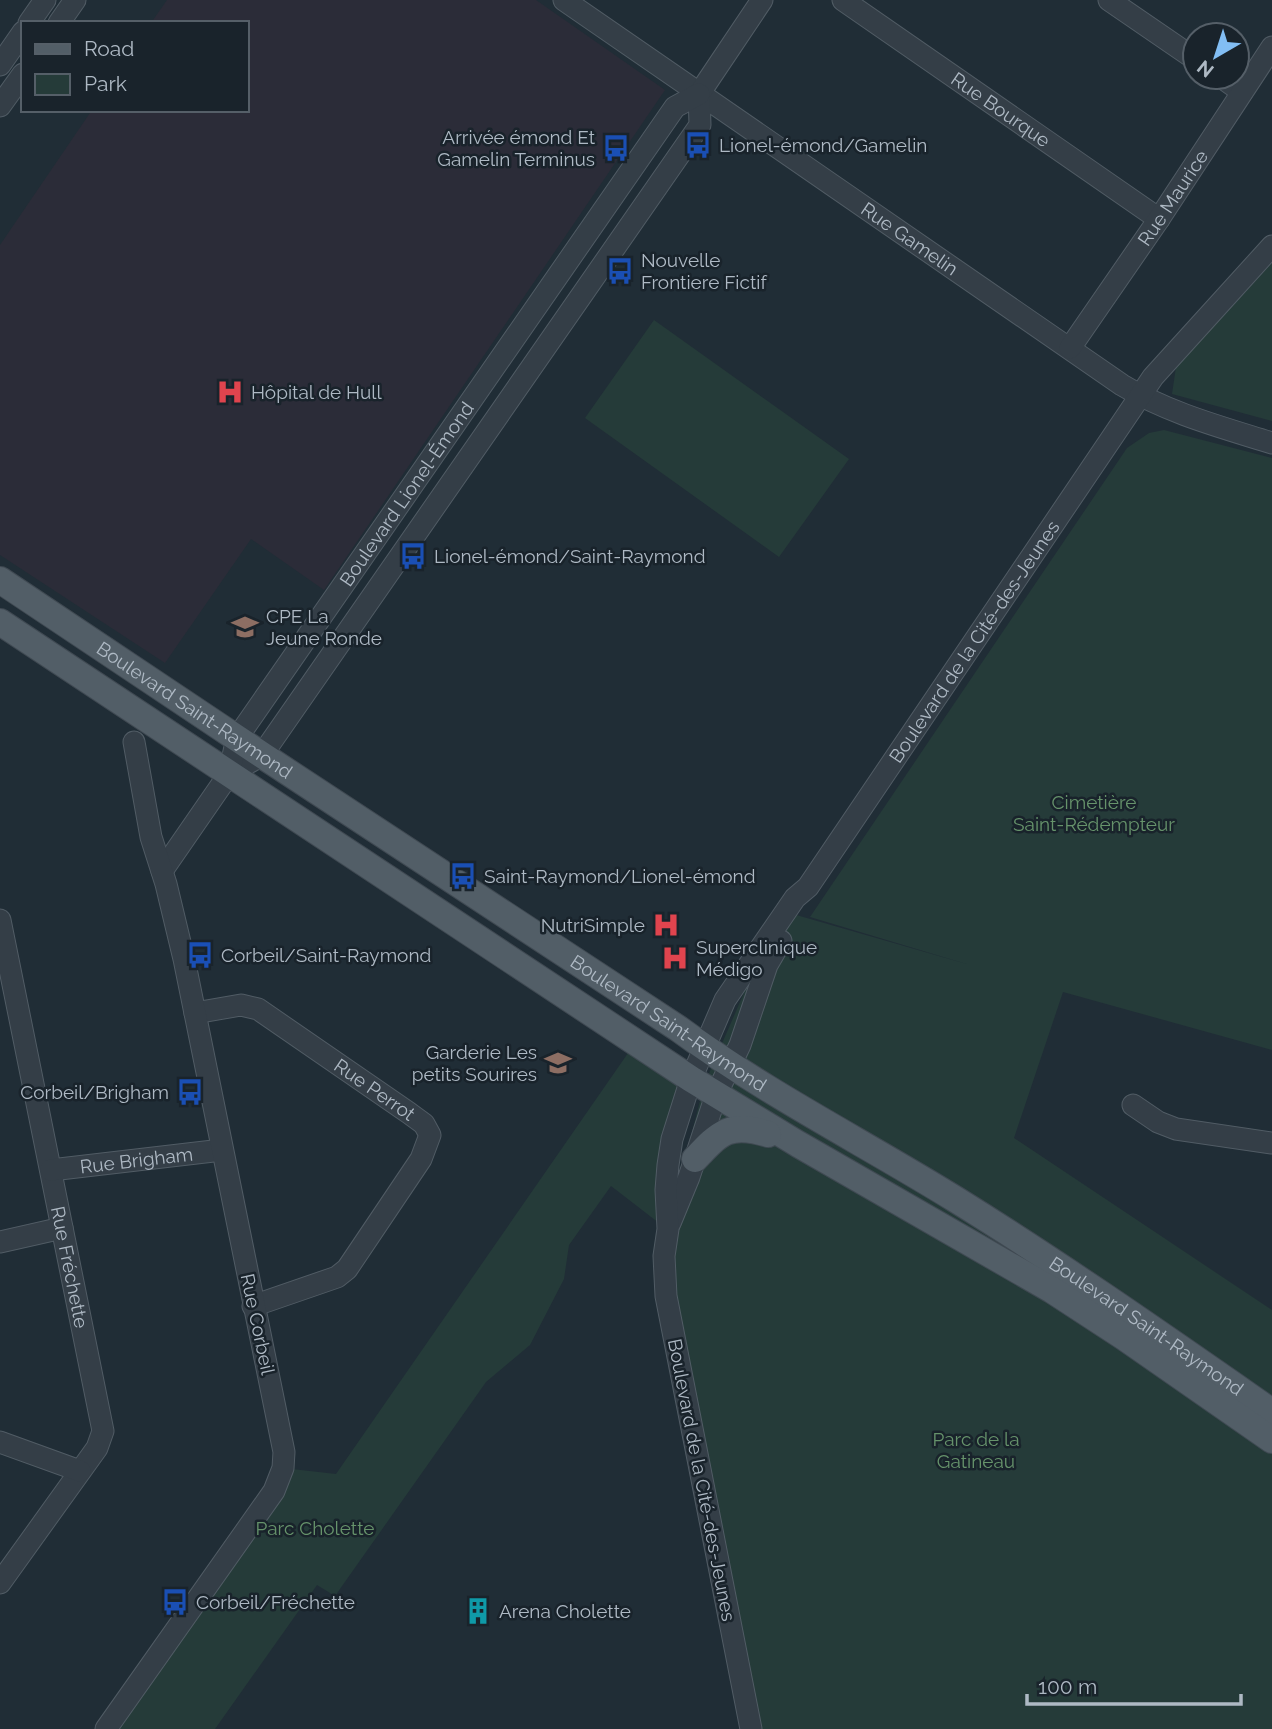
<svg xmlns="http://www.w3.org/2000/svg" width="1272" height="1729" viewBox="0 0 1272 1729" font-family="Raleway,sans-serif">
  <rect width="100%" height="100%" fill="#202d36"/>
  <path fill="#2b2c38" d="M167 0H536L665 90 324 590 251 539 165 663 0 555V245L92 110H247V23H151Z"/>
  <path fill="#253b39" d="M1272 263V421L1172 394 1176 367Z
    M654 320 849 459 779 557 585 418Z
    M1164 430 1272 458V1050L1063 992 1014 1138 1272 1310V1729H755L680 1408 668 1230 611 1186 569 1245 564 1279 530 1345 486 1382 335 1596 317 1585 215 1729H106L283 1468 336 1474 635 1043 691 1079 668 1227 704 1085 756 965 786 912 970 965 810 917 1127 448 1149 433Z"/>
  <g fill="none" stroke-linecap="round" stroke-linejoin="round">
    <defs>
      <g id="minor">
        <path id="s1" d="M564 0 1122 385C1168 413 1221 427 1272 443"/>
        <path id="s2" d="M843 0 1159 219"/>
        <path d="M1109 0 1195 59"/>
        <path d="M29 23 45 0"/>
        <path d="M59 23 75 0"/>
        <path d="M0 65 23 32"/>
        <path d="M1221 77 1242 92"/>
        <path d="M0 106 23 74"/>
        <path id="s3" d="M1070 348 1159 219 1272 47"/>
        <path d="M229 774 262 755 700 125 699 94 762 0"/>
        <path id="s4" d="M162 871 229 774 237 738 675 107 699 94"/>
        <path id="s5" d="M0 920 103 1431 97 1448 0 1583"/>
        <path id="s6" d="M195 1013 241 1005 258 1009 409 1113 424 1124 430 1135 421 1159 347 1269 337 1277 253 1306"/>
        <path d="M1133 1105 1158 1122 1176 1129 1272 1143"/>
        <path id="s7" d="M51 1170 222 1150"/>
        <path d="M670 1223 689 1177 716 1095 740 1045 767 965 781 941"/>
        <path d="M0 1242 62 1228"/>
        <path d="M0 1442 80 1471"/>
        <path d="M106 1729 274 1491 283 1468 284 1452 184 959 166 884 151 837 134 742"/>
        <path id="s8" d="M751 1729 666 1296 664 1256 668 1229 666 1190 668 1165 672 1139 691 1079 725 1000 795 898 808 887 1153 377 1272 246"/>
      </g>
      <g id="major">
        <path id="s9" d="M0 580 262 755 679 1029C767 1094 863 1142 955 1199 1063 1266 1167 1339 1272 1412"/>
        <path d="M0 622 691 1079 798 1144 1052 1290 1124 1337 1272 1440"/>
        <path d="M695 1159C720 1132 730 1122 768 1134"/>
      </g>
    </defs>
    <use href="#minor" stroke="#515c65" stroke-width="23"/>
    <use href="#major" stroke="#404a53" stroke-width="28"/>
    <use href="#minor" stroke="#343e47" stroke-width="21"/>
    <use href="#major" stroke="#525e67" stroke-width="26"/>
  </g>
  <defs>
    <symbol id="bus-bare" viewBox="-9 -9 18 18"><path d="M-5-6H5V4H4V6H2V4H-2V6H-4V4H-5ZM-3.5-4V0h7V-4ZM-3.5 1.2v1.5H-2V1.2ZM2 1.2v1.5H3.5V1.2Z" fill="#1a4fb4" stroke="#19232b" stroke-width="2.5" paint-order="stroke"/></symbol>
    <symbol id="hospital-bare" viewBox="-9 -9 18 18"><path d="M-5-5h3v3.5h4V-5h3V5h-3V1.5h-4V5h-3Z" fill="#e0444e" stroke="#19232b" stroke-width="2.5" paint-order="stroke"/></symbol>
    <symbol id="school-bare" viewBox="-9 -9 18 18"><path d="M0-5L7-2L0 1L-7-2ZM-4 1L0 2.5L4 1V4Q0 6-4 4Z" fill="#8d6e63" stroke="#19232b" stroke-width="2.5" paint-order="stroke"/></symbol>
    <symbol id="building-bare" viewBox="-9 -9 18 18"><path d="M-4-6H4V6H1V3H-1V6H-4ZM-2.5-4.3h1.7v1.8h-1.7ZM.8-4.3h1.7v1.8H.8ZM-2.5-1h1.7V.8h-1.7ZM.8-1h1.7V.8H.8Z" fill="#0f9aa8" stroke="#19232b" stroke-width="2.5" paint-order="stroke"/></symbol>
  </defs>
  <g fill-rule="evenodd">
    <use href="#bus-bare" x="679" y="126" width="38" height="38"/>
    <use href="#bus-bare" x="597" y="129" width="38" height="38"/>
    <use href="#bus-bare" x="601" y="252" width="38" height="38"/>
    <use href="#hospital-bare" x="211" y="373" width="38" height="38"/>
    <use href="#bus-bare" x="394" y="537" width="38" height="38"/>
    <use href="#school-bare" x="226" y="608" width="38" height="38"/>
    <use href="#bus-bare" x="444" y="857" width="38" height="38"/>
    <use href="#hospital-bare" x="647" y="906" width="38" height="38"/>
    <use href="#bus-bare" x="181" y="936" width="38" height="38"/>
    <use href="#hospital-bare" x="656" y="939" width="38" height="38"/>
    <use href="#school-bare" x="539" y="1044" width="38" height="38"/>
    <use href="#bus-bare" x="171" y="1073" width="38" height="38"/>
    <use href="#bus-bare" x="156" y="1583" width="38" height="38"/>
    <use href="#building-bare" x="459" y="1592" width="38" height="38"/>
  </g>
  <g text-anchor="middle" dominant-baseline="central" stroke-width="5" stroke-linejoin="round" paint-order="stroke">
    <g font-size="19" fill="#aeb9c4" stroke="#19232b">
      <text stroke="none"><textPath href="#s2" startOffset="192">Rue Bourque</textPath></text>
      <text stroke="none"><textPath href="#s3" startOffset="182">Rue Maurice</textPath></text>
      <text stroke="none"><textPath href="#s1" startOffset="420">Rue Gamelin</textPath></text>
      <text stroke="none"><textPath href="#s4" startOffset="452">Boulevard Lionel-Émond</textPath></text>
      <text stroke="none"><textPath href="#s8" startOffset="1185">Boulevard de la Cité-des-Jeunes</textPath></text>
      <text stroke="none"><textPath href="#s9" startOffset="234">Boulevard Saint-Raymond</textPath></text>
      <text stroke="none"><textPath href="#s9" startOffset="802">Boulevard Saint-Raymond</textPath></text>
      <text stroke="none"><textPath href="#s6" startOffset="206">Rue Perrot</textPath></text>
      <text stroke="none"><textPath href="#s7" startOffset="86">Rue Brigham</textPath></text>
      <text stroke="none"><textPath href="#s5" startOffset="354">Rue Fréchette</textPath></text>
      <text transform="translate(258 1324) rotate(78)">Rue Corbeil</text>
      <text stroke="none"><textPath href="#s9" startOffset="1368">Boulevard Saint-Raymond</textPath></text>
      <text transform="translate(702 1480) rotate(79)">Boulevard de la Cité-des-Jeunes</text>
    </g>
    <g font-size="19" fill="#aeb9c4" stroke="#19232b" text-anchor="start">
      <text x="595" y="137" text-anchor="end">Arrivée émond Et<tspan x="595" dy="22">Gamelin Terminus</tspan></text>
      <text x="719" y="145">Lionel-émond/Gamelin</text>
      <text x="641" y="260">Nouvelle<tspan x="641" dy="22">Frontiere Fictif</tspan></text>
      <text x="251" y="392">Hôpital de Hull</text>
      <text x="434" y="556">Lionel-émond/Saint-Raymond</text>
      <text x="266" y="616">CPE La<tspan x="266" dy="22">Jeune Ronde</tspan></text>
      <text x="484" y="876">Saint-Raymond/Lionel-émond</text>
      <text x="645" y="925" text-anchor="end">NutriSimple</text>
      <text x="696" y="947">Superclinique<tspan x="696" dy="22">Médigo</tspan></text>
      <text x="221" y="955">Corbeil/Saint-Raymond</text>
      <text x="537" y="1052" text-anchor="end">Garderie Les<tspan x="537" dy="22">petits Sourires</tspan></text>
      <text x="169" y="1092" text-anchor="end">Corbeil/Brigham</text>
      <text x="196" y="1602">Corbeil/Fréchette</text>
      <text x="499" y="1611">Arena Cholette</text>
    </g>
    <g font-size="19" fill="#66936b" stroke="#19232b">
      <text x="1094" y="802">Cimetière<tspan x="1094" dy="22">Saint-Rédempteur</tspan></text>
      <text x="976" y="1439">Parc de la<tspan x="976" dy="22">Gatineau</tspan></text>
      <text x="315" y="1528">Parc Cholette</text>
    </g>
  </g>
  <rect x="21" y="21" width="228" height="91" fill="#19232b" stroke="#555f68" stroke-width="2"/>
  <rect x="35" y="44" width="35" height="10" fill="#525e67" stroke="#555f68" stroke-width="2"/>
  <text x="84" y="56" font-size="21" fill="#aeb9c4">Road</text>
  <rect x="35" y="74" width="35" height="21" fill="#253b39" stroke="#555f68" stroke-width="2"/>
  <text x="84" y="91" font-size="21" fill="#aeb9c4">Park</text>
  <g transform="translate(1216 56) rotate(219)"><circle r="33" fill="#19232b" stroke="#555f68" stroke-width="2"/>
  <path d="M0-5L12 26L0 18L-12 26Z" fill="#82bef4"/>
  <text y="-10" font-size="19" font-weight="bold" text-anchor="middle" fill="#aeb9c4">N</text>
  </g>
  <path d="M1027 1694v10h214v-10" fill="none" stroke="#aeb9c4" stroke-width="3.5"/>
  <text x="1038" y="1694" font-size="21" fill="#aeb9c4" stroke="#19232b" stroke-width="5" paint-order="stroke">100 m</text>
</svg>
